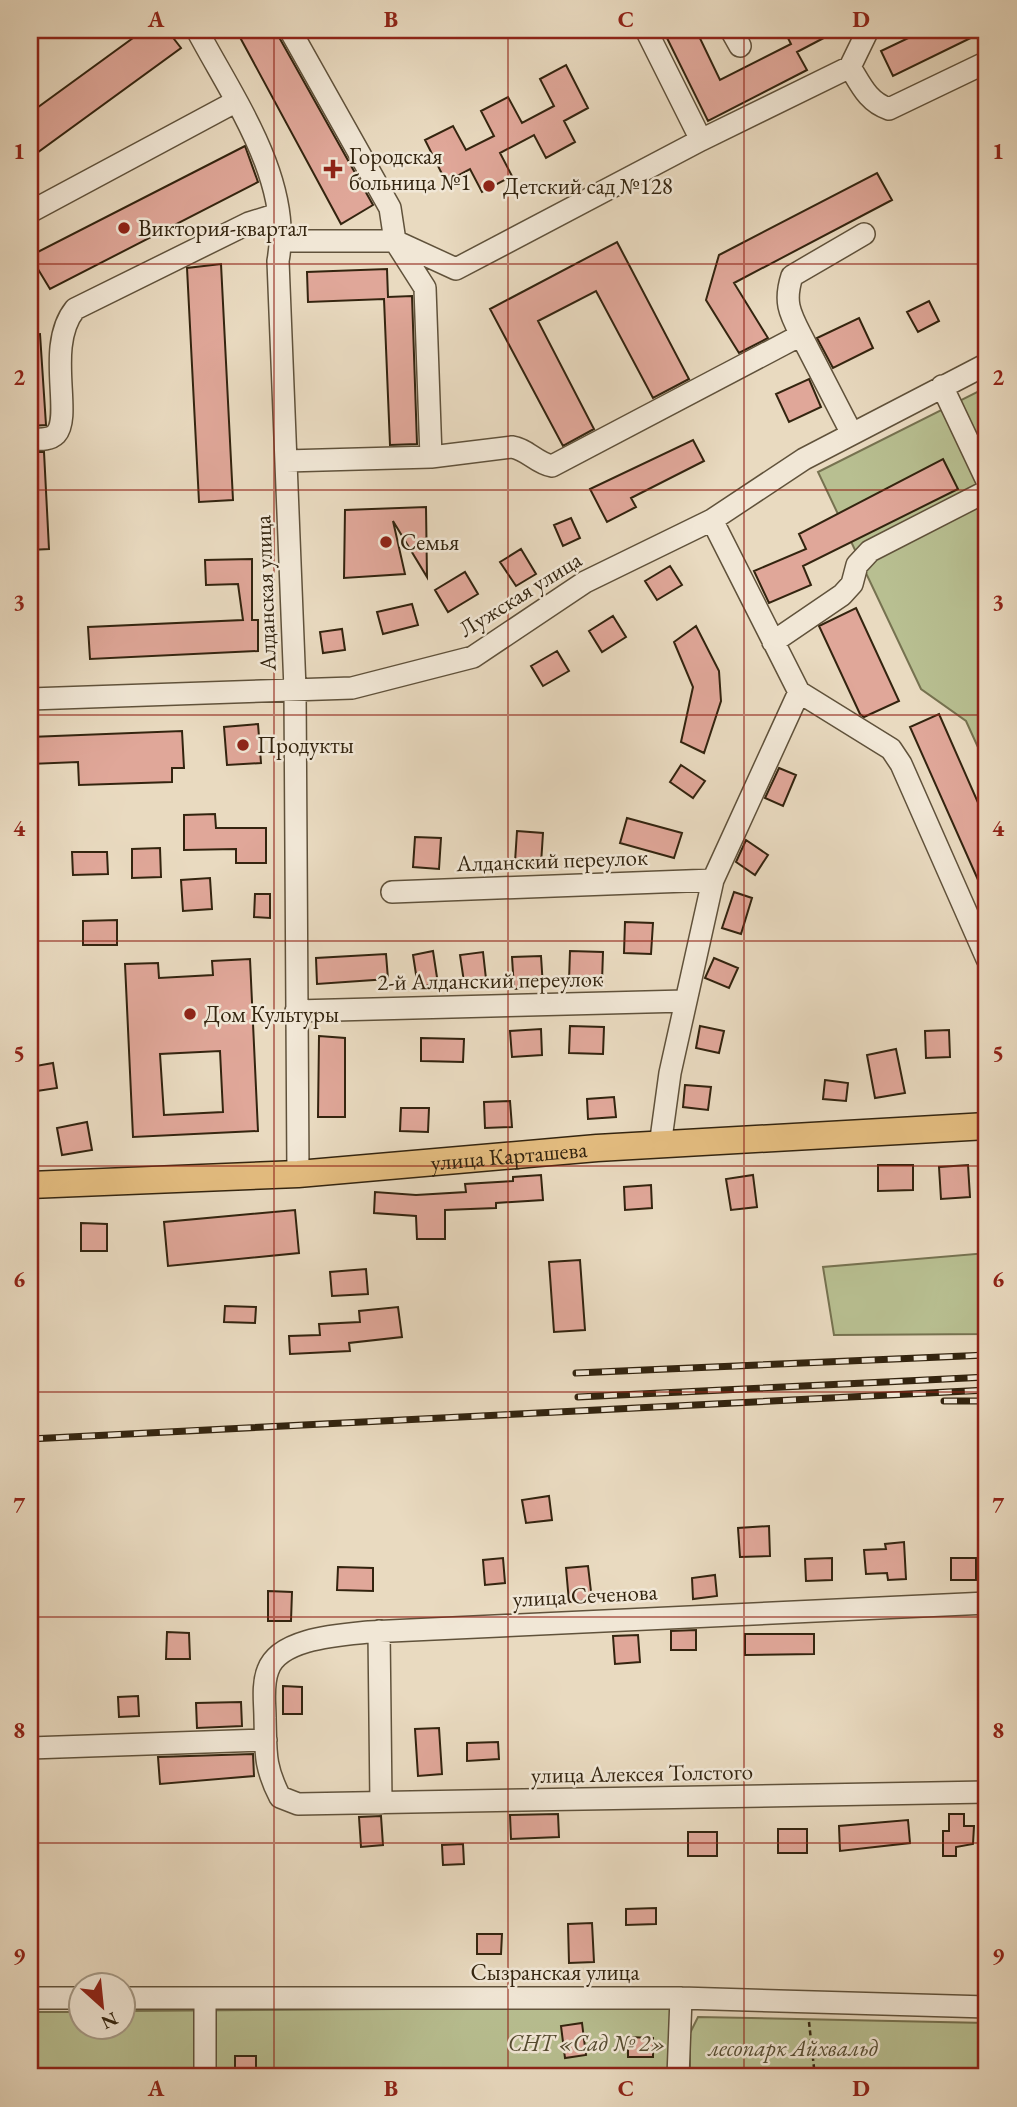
<svg xmlns="http://www.w3.org/2000/svg" width="1017" height="2107" viewBox="0 0 1017 2107" font-family="'EB Garamond',serif">
  <rect width="100%" height="100%" fill="#e9dac0"/>
  <filter id="stains"><feTurbulence type="fractalNoise" baseFrequency=".00286" numOctaves="4"/><feColorMatrix values="0 0 0 0 .2 0 0 0 0 .09 0 0 0 0 .02 0 0 0 .5 -.17"/></filter>
  <radialGradient id="worn" r=".72"><stop offset=".6" stop-color="#630" stop-opacity="0"/><stop offset="1" stop-color="#630" stop-opacity=".3"/></radialGradient>
  <path fill="#b8bf91" stroke="#767250" stroke-width="2" d="M987 387V767L966 721 921 689 818 472Z
    M987 1253V1334L834 1335 823 1267Z
    M688 2007 687 2077H30V2012H80V2026H122L123 2011Z
    M698 2017 987 2023V2077H690V2033Z"/>
  <path fill="#e0a799" stroke="#33240f" stroke-width="2" fill-rule="evenodd" d="M144 30H167L181 48 30 158V113Z
    M236 30H275L373 205 341 224Z
    M663 30H696L720 80 791 44 784 30H839L797 52 807 70 708 121Z
    M925 30H987L893 76 881 51Z
    M566 65 588 108 564 121 575 142 546 158 534 135 500 153 512 176 482 192 470 169 446 182 425 140 453 126 466 150 494 136 481 111 508 97 522 123 554 106 540 79Z
    M245 146 258 182 50 289 30 256Z
    M877 173 892 200 734 283 768 338 739 353 706 300 719 255Z
    M617 242 689 379 653 398 596 291 538 321 594 429 563 446 490 309Z
    M221 264 233 500 199 502 187 268Z
    M387 269 388 297 412 296 417 444 390 445 384 299 308 302 307 272Z
    M929 301 939 321 918 332 907 312Z
    M859 318 873 348 833 368 817 338Z
    M40 334 46 425 30 426V335Z
    M809 379 821 407 789 422 776 394Z
    M693 440 704 461 631 498 636 507 607 522 590 489Z
    M30 452H44L49 549 30 550Z
    M943 459 958 489 803 566 811 585 769 603 754 571 806 549 799 534Z
    M426 507 427 577 393 521 405 574 344 578 345 510Z
    M571 518 580 538 563 546 554 525Z
    M521 549 536 574 516 586 500 562Z
    M252 559V620H258V651L90 659 88 627 243 620 238 584 206 585 205 560Z
    M670 566 682 585 657 600 645 581Z
    M465 572 478 594 448 612 435 590Z
    M412 604 418 625 383 634 377 612Z
    M856 608 899 701 864 717 860 714 819 626Z
    M613 616 626 637 602 652 589 631Z
    M696 626 719 671 721 701 704 753 681 742 693 687 674 642Z
    M342 629 345 650 323 653 320 632Z
    M557 651 569 671 543 686 531 666Z
    M939 714 987 823V900L910 727Z
    M258 724 261 763 227 765 224 727Z
    M182 731 184 768H172V782L79 785 78 762 30 764V737Z
    M681 765 705 781 693 798 670 782Z
    M779 768 796 775 783 806 765 798Z
    M215 814 216 828H266V863H236V849L184 850V815Z
    M627 818 682 833 674 858 620 843Z
    M517 831 543 833 541 864 515 862Z
    M415 837 441 838 439 869 413 867Z
    M746 840 768 855 755 875 736 862Z
    M160 848 161 877 132 878V849Z
    M72 852H107L108 874 73 875Z
    M210 878 212 909 183 911 181 880Z
    M734 892 752 898 741 934 722 928Z
    M255 894H270V918L254 917Z
    M117 920V945H83V921Z
    M625 922 653 923 651 954 624 953Z
    M433 951 438 984 418 987 413 955Z
    M570 951 603 952 602 982 569 981Z
    M483 952 486 979 464 982 460 955Z
    M386 954 388 979 317 984 316 958Z
    M541 956 543 987 514 989 512 957Z
    M714 958 738 968 729 988 705 978Z
    M250 959 258 1131 133 1137 125 964 158 963 159 978 213 975 212 961ZM220 1051 223 1112 164 1115 160 1054Z
    M570 1026 604 1027 603 1054 569 1053Z
    M700 1026 724 1031 719 1053 696 1048Z
    M541 1029 542 1055 512 1057 510 1031Z
    M949 1030 950 1057 926 1058 925 1031Z
    M319 1036 345 1038V1117H318Z
    M421 1038 464 1039 463 1062 421 1061Z
    M896 1049 905 1093 875 1098 867 1055Z
    M53 1063 57 1088 30 1092V1067Z
    M825 1080 848 1083 846 1101 823 1099Z
    M685 1085 711 1087 708 1110 683 1107Z
    M614 1097 616 1117 588 1119 587 1099Z
    M510 1101 512 1127 485 1128 484 1102Z
    M401 1108H429L428 1132 400 1131Z
    M87 1122 92 1150 62 1155 57 1128Z
    M878 1165H913V1190L878 1191Z
    M968 1165 970 1197 941 1199 939 1167Z
    M541 1175 543 1200 496 1203V1208L445 1210V1239H417L416 1216 374 1213 375 1192 416 1195 466 1192 465 1184 513 1181V1177Z
    M753 1175 757 1207 731 1210 726 1179Z
    M651 1185 652 1208 625 1210 624 1187Z
    M295 1210 299 1253 168 1266 164 1222Z
    M81 1223 107 1224V1251H81Z
    M580 1260 585 1330 554 1332 549 1262Z
    M366 1269 368 1294 332 1296 330 1272Z
    M225 1306 256 1307 255 1323 224 1322Z
    M398 1307 402 1337 349 1343 350 1351 290 1354 289 1336 320 1335 319 1324 360 1322 359 1311Z
    M549 1496 552 1520 526 1523 522 1500Z
    M769 1526 770 1556 740 1557 738 1528Z
    M904 1542 906 1579 888 1580 887 1573 866 1574 864 1550 886 1549 885 1544Z
    M503 1558 505 1583 485 1585 483 1560Z
    M832 1558V1580L806 1581 805 1559Z
    M951 1558H976V1580H951Z
    M588 1566 592 1600 569 1602 566 1568Z
    M338 1567 373 1568V1591L337 1590Z
    M715 1575 717 1596 693 1599 692 1578Z
    M268 1591 292 1592 291 1621H268Z
    M696 1630V1650H671V1631Z
    M167 1632 189 1633 190 1659H166Z
    M745 1634H814V1654L745 1655Z
    M638 1635 640 1662 615 1664 613 1636Z
    M283 1686 302 1687V1714H283Z
    M138 1696 139 1716 119 1717 118 1697Z
    M241 1702 242 1726 197 1728 196 1703Z
    M439 1728 442 1774 418 1776 415 1729Z
    M498 1742 499 1759 467 1761V1743Z
    M253 1754 254 1776 160 1784 158 1757Z
    M558 1814 559 1837 511 1839 510 1815Z
    M949 1814H964V1826H974L973 1844 956 1847V1856H943V1831H949Z
    M381 1816 383 1845 361 1847 359 1817Z
    M908 1820 910 1843 840 1851 839 1826Z
    M778 1829H807V1853H778Z
    M688 1832H717V1856H688Z
    M463 1844 464 1864 443 1865 442 1845Z
    M656 1908V1924L626 1925V1909Z
    M592 1923 594 1962 569 1963 568 1924Z
    M477 1934H502L501 1954H477Z
    M582 2023 586 2055 565 2058 561 2026Z
    M628 2037 653 2038V2057H628Z
    M235 2056H256V2077H235Z"/>
  <g fill="none" stroke-linecap="round" stroke-linejoin="round">
    <defs>
      <path id="minor" d="M197 30C233 98 293 181 278 261L295 689 298 1174
        M646 30 701 140 850 67
        M731 30 740 46
        M868 30 850 67C861 85 868 102 889 109L987 62
        M30 212 235 102
        M281 241H395L390 208 290 30
        M395 241 456 269 701 140
        M801 335C789 312 784 301 792 276L864 234
        M942 386 987 481
        M30 439C38 439 49 441 56 434 73 415 45 346 75 309L249 223 278 214
        M431 457 512 447C527 449 536 463 552 466L801 335 852 434
        M286 461 431 457 425 288 395 241
        M773 642 842 595 852 584 857 565 870 551 987 491
        M799 692 891 749 901 764 987 959
        M30 699 352 688 473 657 585 582 712 520 804 459 987 364
        M392 892 713 880
        M296 1011 685 1001
        M660 1146 670 1073 713 880 799 692 712 520
        M987 1603 369 1632C340 1635 279 1638 268 1670 262 1685 265 1703 265 1718 266 1752 264 1766 280 1797L298 1804 987 1792
        M379 1631 381 1803
        M30 1748 266 1740
        M30 1998H80
        M122 1998H681L987 2007
        M205 2077V1999
        M678 2077 681 1998"/>
      <g id="major">
        <path id="s1" d="M30 1185 298 1174 597 1148 987 1126"/>
      </g>
    </defs>
    <use href="#minor" stroke="#60523b" stroke-width="24"/>
    <use href="#major" stroke="#33240f" stroke-width="29"/>
    <path stroke="#33240f" stroke-width="2.5" stroke-dasharray="5 3.5" stroke-linecap="butt" d="M809 2022 815 2077"/>
    <use href="#minor" stroke="#f1e7d6" stroke-width="21"/>
    <use href="#major" stroke="#e4bd80" stroke-width="26"/>
    <defs>
      <path id="rail" d="M576 1373 987 1355
        M578 1397 987 1377
        M944 1401H987
        M30 1439 987 1390"/>
    </defs>
    <use href="#rail" stroke="#33240f" stroke-width="7"/>
    <use href="#rail" stroke="#f1e7d6" stroke-width="4.5" stroke-dasharray="13" stroke-linecap="butt"/>
  </g>
  <path fill="none" stroke="#8f2418" stroke-width="2" stroke-opacity="0.55" d="M274 30V2077M508 30V2077M744 30V2077M30 264H987M30 490H987M30 715H987M30 941H987M30 1166H987M30 1392H987M30 1617H987M30 1843H987"/>
  <g fill="#8f2418" stroke="#f1e7d6" stroke-width="2.5">
    <path d="M329.5 158.5h7v7h7v7h-7v7h-7v-7h-7v-7h7z"/>
    <circle cx="489" cy="186" r="7"/>
    <circle cx="124" cy="228" r="7"/>
    <circle cx="386" cy="542" r="7"/>
    <circle cx="243" cy="745" r="7"/>
    <circle cx="190" cy="1014" r="7"/>
  </g>
  <g text-anchor="middle" dominant-baseline="central" stroke-width="5" stroke-linejoin="round" paint-order="stroke">
    <g font-size="23" fill="#33240f" stroke="#f1e7d6" text-anchor="start">
      <text x="349" y="156">Городская<tspan x="349" dy="26">больница №1</tspan></text>
      <text x="503" y="186">Детский сад №128</text>
      <text x="138" y="228">Виктория-квартал</text>
      <text x="400" y="542">Семья</text>
      <text x="257" y="745">Продукты</text>
      <text x="204" y="1014">Дом Культуры</text>
    </g>
    <g font-size="23" fill="#33240f" stroke="#f1e7d6">
      <text transform="translate(265 593) rotate(-92)">Алданская улица</text>
      <text transform="translate(520 594) rotate(-32)">Лужская улица</text>
      <text transform="translate(552 860) rotate(-2)">Алданский переулок</text>
      <text transform="translate(490 980) rotate(-1)">2-й Алданский переулок</text>
      <text stroke="none"><textPath href="#s1" startOffset="480">улица Карташева</textPath></text>
      <text transform="translate(585 1595) rotate(-3)">улица Сеченова</text>
      <text transform="translate(642 1773) rotate(-1)">улица Алексея Толстого</text>
      <text x="555" y="1972">Сызранская улица</text>
    </g>
    <g font-size="23" font-style="italic" fill="#544b30" stroke="#f1e7d6">
      <text x="587" y="2043">СНТ «Сад № 2»</text>
      <text x="793" y="2048">лесопарк Айхвальд</text>
    </g>
  </g>
  <rect width="1017" height="2107" fill="none" stroke="#e9dac0" stroke-width="77"/>
  <g transform="translate(102 2006) rotate(153)"><circle r="33" fill="#f1e7d6" stroke="#a59986" stroke-width="2"/>
  <path d="M0-5L12 26L0 18L-12 26Z" fill="#8f2418"/>
  <text y="-10" font-size="19" font-weight="bold" text-anchor="middle" fill="#33240f">N</text>
  </g>
  <rect x="38" y="38" width="940" height="2030" fill="none" stroke="#8f2418" stroke-width="2.5"/>
  <g font-size="23" text-anchor="middle" font-weight="bold" fill="#8f2418">
    <text x="156" y="27">A</text>
    <text x="391" y="27">B</text>
    <text x="626" y="27">C</text>
    <text x="861" y="27">D</text>
    <text x="19" y="159">1</text>
    <text x="998" y="159">1</text>
    <text x="19" y="385">2</text>
    <text x="998" y="385">2</text>
    <text x="19" y="610">3</text>
    <text x="998" y="610">3</text>
    <text x="19" y="836">4</text>
    <text x="998" y="836">4</text>
    <text x="19" y="1061">5</text>
    <text x="998" y="1061">5</text>
    <text x="19" y="1287">6</text>
    <text x="998" y="1287">6</text>
    <text x="19" y="1513">7</text>
    <text x="998" y="1513">7</text>
    <text x="19" y="1738">8</text>
    <text x="998" y="1738">8</text>
    <text x="19" y="1964">9</text>
    <text x="998" y="1964">9</text>
    <text x="156" y="2096">A</text>
    <text x="391" y="2096">B</text>
    <text x="626" y="2096">C</text>
    <text x="861" y="2096">D</text>
  </g>
  <rect width="100%" height="100%" filter="url(#stains)"/>
  <rect width="100%" height="100%" fill="url(#worn)"/>
</svg>
